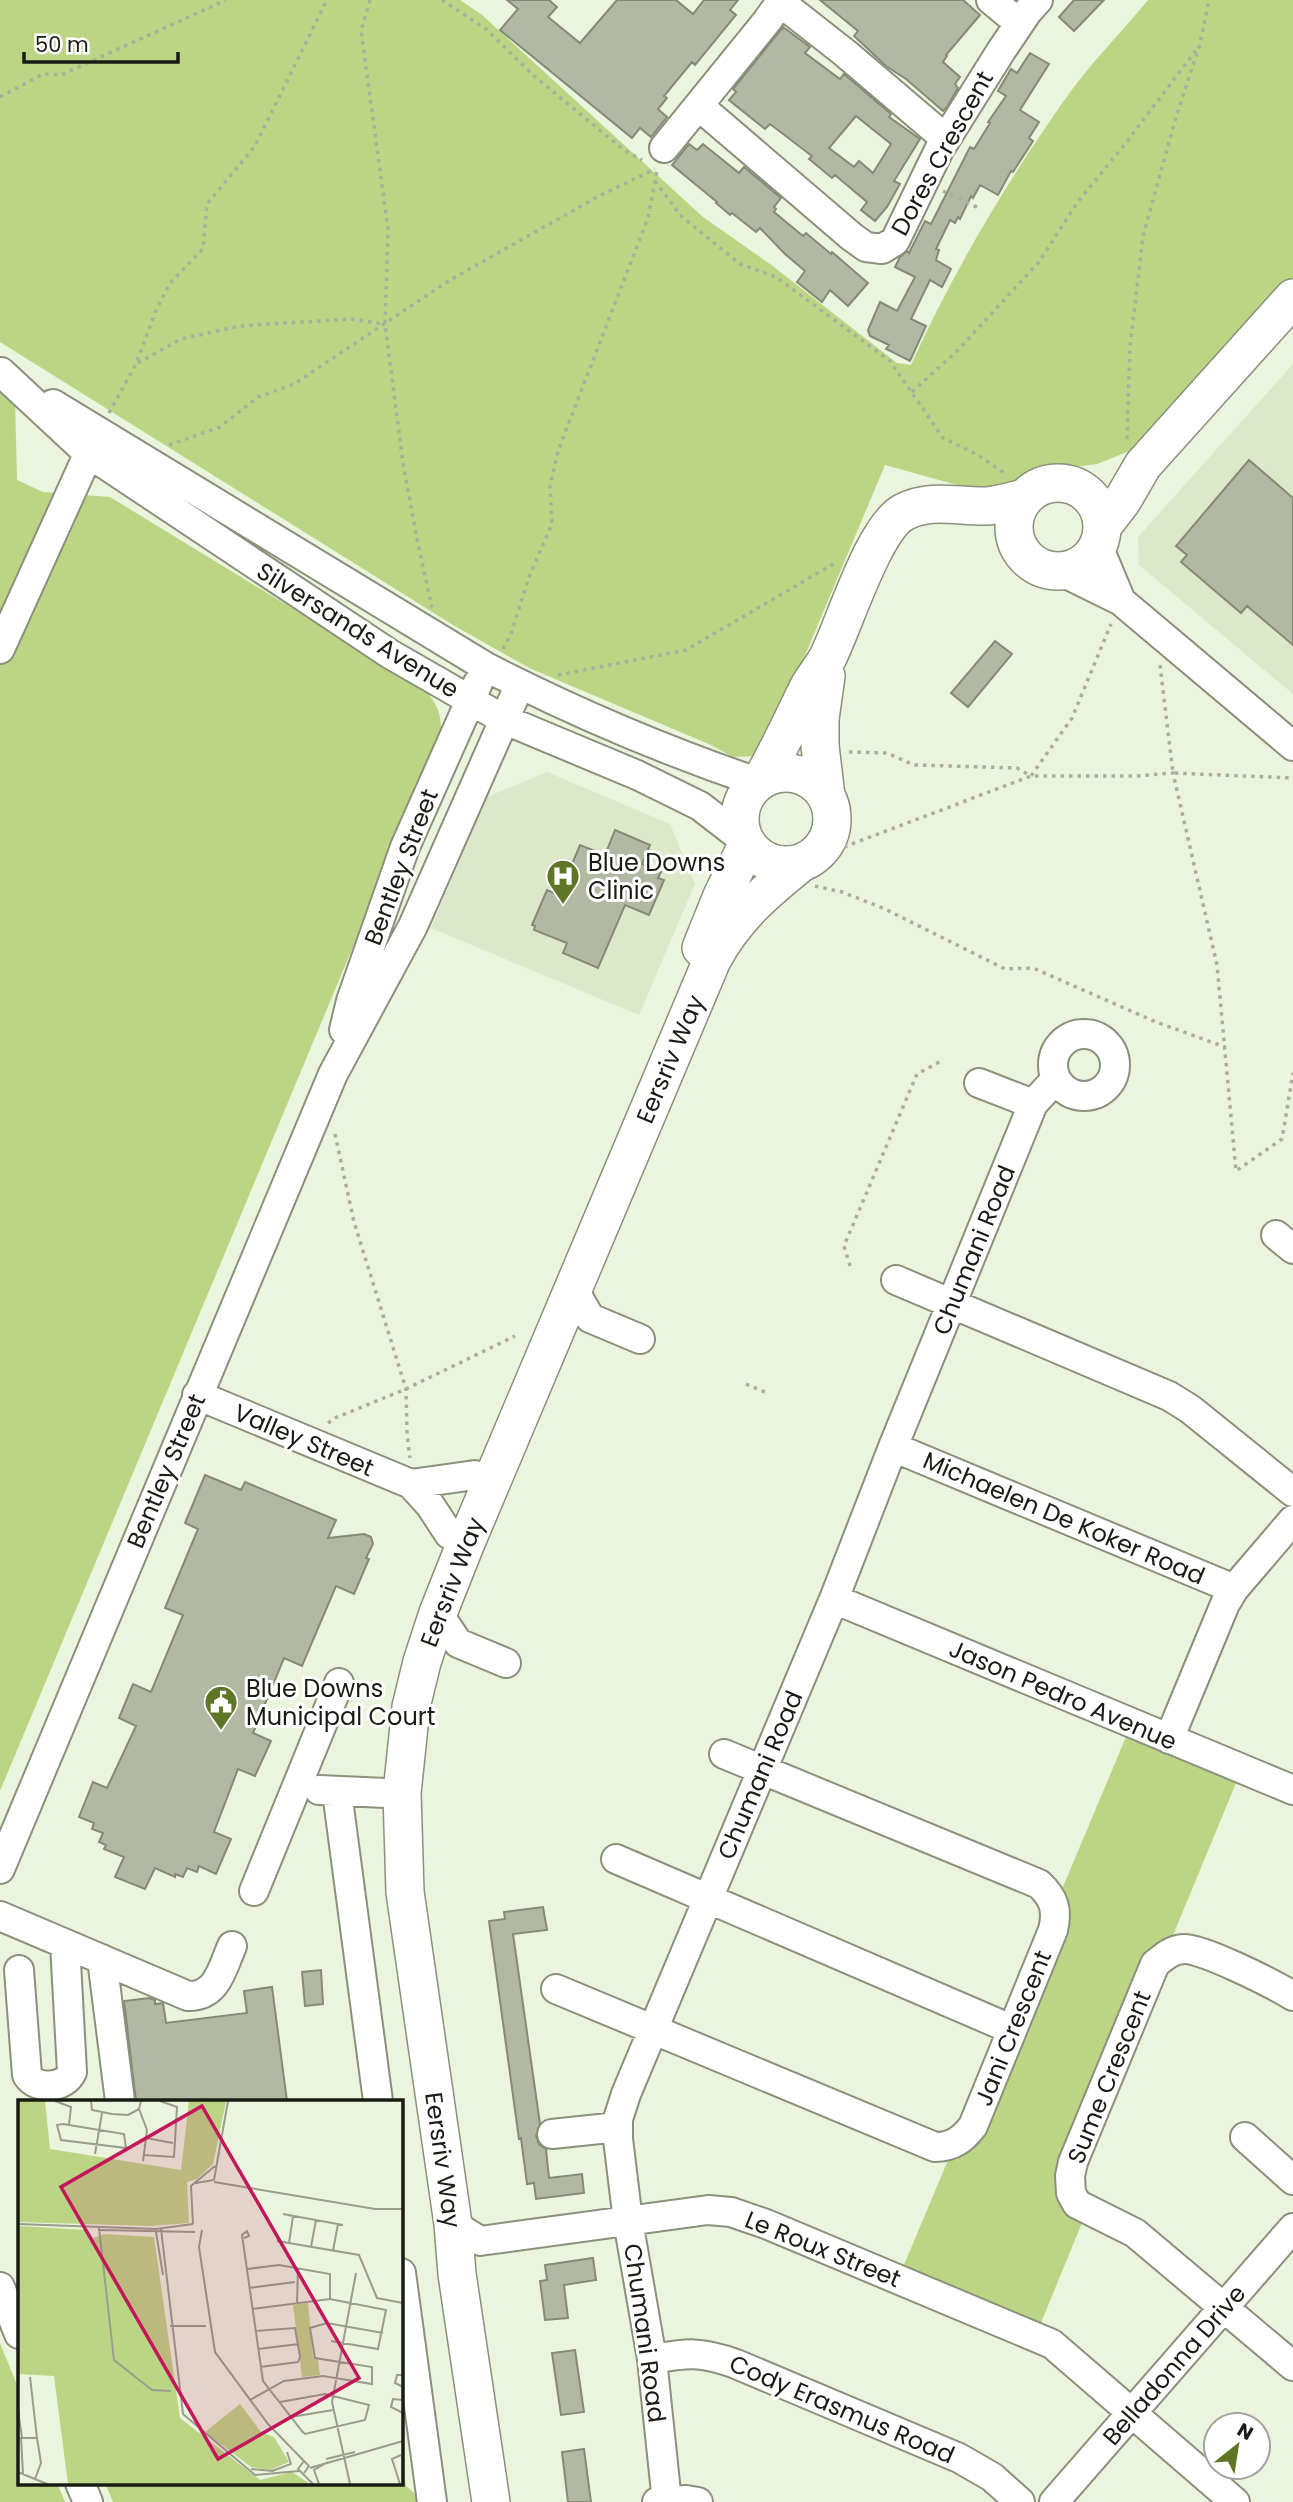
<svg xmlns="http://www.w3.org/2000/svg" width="1293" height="2502" viewBox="0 0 1293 2502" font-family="Poppins,sans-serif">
  <rect width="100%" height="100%" fill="#ebf4dc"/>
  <path fill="#dde8ca" d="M1293 364V694L1139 565 1138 537Z
    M547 772 670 824 695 884 639 1015 431 928 487 797Z"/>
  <path fill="#bbd585" d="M0 0H460L482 15 703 217 770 264 897 363 911 365C953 272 1005 185 1063 102 1088 66 1120 34 1148 0H1293V279L1142 446 1097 464 1043 471 997 489 968 488 885 465 782 710 756 756 733 757 711 745 529 668 453 625 0 342Z
    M0 391 15 400 17 480 43 492 110 497 424 689C439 705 444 720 439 741L0 1791Z
    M1126 1737 1236 1783 1169 1945 1061 2169 1084 2218 1038 2330 901 2272Z
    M0 2343 19 2390V2483H57L65 2502H0Z
    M401 2449 406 2486 424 2502H113L105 2483H401Z"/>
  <path fill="#b1b9a3" stroke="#838b76" stroke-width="2" fill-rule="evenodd" d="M507 0H549L557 7 548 17 580 43 617 0H676L693 14 704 0H738L730 10 736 15 695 65 692 62 664 96 667 98 658 109 667 117 651 137 640 128 632 138 500 30 518 9Z
    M820 0H963L980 15 946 55 947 56 943 62 960 77 955 84 958 88 947 107 943 111 906 79 886 66 854 36 858 31Z
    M1074 0H1104L1074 31 1059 17Z
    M783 27 810 47 805 53 840 79 844 74 891 114 889 117 920 139 894 181 900 184 887 207 875 221 861 210 867 202 835 175 832 178 809 159 812 156 770 124 765 129 729 100 736 92 733 89ZM856 116 891 144 873 173 859 161 854 167 829 148Z
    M1030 53 1049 64 1020 110 1039 122 1029 138 1033 141 1013 172 1011 171 998 195 980 185 973 198 971 196 960 219 958 217 955 223 950 220 936 249 939 250 936 260 951 269 942 287 930 280 911 319 926 326 910 361 886 349 889 345 870 336 868 330 880 302 897 311 915 277 895 267 900 257 907 251 909 253 925 221 931 224 970 147 974 149 990 123 988 122 1006 96 998 91 1011 69 1017 73Z
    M689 144 697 150 703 144 739 173 744 167 781 198 774 207 776 209 774 212 803 236 806 233 831 254 832 252 868 283 848 306 830 290 822 302 797 282 805 271 785 254 760 228 756 232 732 213 730 215 716 203 717 202 672 165Z
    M1249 460 1293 498V645L1247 606 1241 613 1181 562 1187 555 1176 546Z
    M995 641 1012 654 968 707 951 693Z
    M615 830 650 845 642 864 661 872 658 878 664 880 649 915 625 905 598 968 563 953 567 943 534 930 535 926 532 925 547 890 559 895 580 845 605 855Z
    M205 1475 241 1490 245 1482 336 1520 328 1538 364 1534 371 1537 373 1544 366 1558 369 1559 354 1594 336 1586 302 1666 284 1658 253 1733 271 1741 255 1776 238 1769 214 1832 231 1839 216 1874 199 1866 197 1872 187 1868 183 1877 175 1874V1877L155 1868 145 1889 115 1877 124 1857 104 1849 106 1845 99 1842 103 1833 92 1829 94 1823 79 1817 93 1782 107 1788 136 1726 119 1718 133 1684 151 1692 183 1615 165 1608 198 1529 185 1523Z
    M543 1907 547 1930 513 1934 540 2124 536 2136 539 2144 546 2149 549 2178 582 2174 584 2193 536 2199 534 2183 527 2184 521 2138 519 2139 489 1921 505 1919 504 1912Z
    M321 1970 323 2004 305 2006 302 1972Z
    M272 1987 287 2101H136L124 2001 149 1998 155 2000V2004L163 2003 166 2023 247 2013 244 1991Z
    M593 2258 596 2280 564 2285 568 2318 545 2320 540 2281 547 2280 545 2265Z
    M575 2350 584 2412 561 2415 552 2353Z
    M584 2449 591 2502H568L562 2452Z"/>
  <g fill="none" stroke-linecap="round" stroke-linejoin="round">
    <defs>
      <path id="minor" d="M991 0 1019 23
        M780 2 845 53 946 139
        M699 106 852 237 866 247 882 249 895 241 939 150 1001 51 1028 11 1038 0
        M664 148 767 21 782 0
        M1 372 88 453 390 654 503 719 637 775 700 806 744 840
        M53 404 486 667C572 711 666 751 757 782
        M1098 546 1121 601
        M1060 571 1121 601 1293 746
        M0 649 96 437
        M344 1030 351 1001 405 847 478 683
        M1053 1065a31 31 0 1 1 62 0a31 31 0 1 1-62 0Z
        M979 1083 1033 1104
        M1276 1235 1293 1249
        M896 1280 1169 1396 1190 1409 1293 1492
        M573 1288 590 1318 640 1339
        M197 1395 411 1484 430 1505 449 1534
        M893 1447 1234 1589
        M411 1484 475 1475
        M834 1599 1293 1790
        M438 1613 458 1643 506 1663
        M1169 1739 1225 1604 1234 1589 1293 1520
        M319 1790 386 1793
        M337 1792 378 2101
        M616 1859 1011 2029
        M0 1869 333 1074 413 926 520 684
        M254 1891 339 1683
        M0 1916 188 1996C217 1997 222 1969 232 1946
        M102 1959 120 2101
        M19 1970 27 2075C37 2091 65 2088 72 2072L65 1944
        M556 1989 935 2147C953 2147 963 2139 973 2126L1053 1930C1058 1910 1054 1898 1039 1884L724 1754
        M1293 1996C1275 1985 1201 1947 1183 1949 1171 1950 1164 1957 1155 1964L1073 2162 1070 2176 1071 2193 1077 2204 1135 2233 1293 2366
        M552 2134 618 2127
        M1245 2137 1293 2180
        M453 2224 480 2241 708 2210 731 2212 766 2224 1052 2344 1235 2502
        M401 2273 432 2502
        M0 2287 19 2334
        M652 2359C688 2353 701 2351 736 2364L959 2458 992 2477 1020 2502
        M80 2483 88 2502
        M657 2502 686 2500 698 2502
        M667 2502 652 2359 628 2221 618 2139V2119L626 2094 834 1599 893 1447 1033 1104 1056 1079
        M1054 2502 1293 2228"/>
      <path id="major" d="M1014 527a44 44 0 1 1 88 0a44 44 0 1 1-88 0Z
        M1102 527 1122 501 1143 465 1293 298
        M740 819a46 46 0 1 1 92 0a46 46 0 1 1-92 0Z
        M762 779C779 749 793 719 808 688 814 677 822 668 828 657 844 625 874 527 904 512 930 498 959 507 987 506 1000 505 1012 501 1024 498
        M826 796 820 746V719L826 676
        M701 948 722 896 747 845
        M491 2502 457 2274 453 2224 405 1892 402 1793 411 1707 422 1662 438 1613 465 1545 712 960C735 917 764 893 801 863"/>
    </defs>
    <use href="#minor" stroke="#89917c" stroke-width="32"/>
    <use href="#major" stroke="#89917c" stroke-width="40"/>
    <path stroke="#a8af9c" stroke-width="3.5" stroke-dasharray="3.5 5" stroke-linecap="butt" d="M370 0 361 31 388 229 385 324 403 463 418 544 432 607
      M442 0 486 29 534 76 624 150 642 160
      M0 97 43 74 61 75 226 0
      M655 181 681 216 740 264 776 277 890 361 943 438 978 455 1004 473
      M943 191 981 209
      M138 363 181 339 240 326 351 319 384 324
      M912 392 958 350 1039 262 1077 203 1125 144 1197 49
      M109 413 136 364 156 310 170 283 203 249 207 204 255 146 327 0
      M1127 439 1130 347 1143 236 1176 117 1200 44 1209 0
      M169 445 220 427 258 397 294 384 450 280 599 196 655 169
      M503 649 511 634 529 577 552 524 550 486 558 451 648 218 657 171
      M1160 665 1173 773 1293 778
      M558 675 686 650 835 563
      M849 752 887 753 914 765 1017 768 1031 776 1072 718 1111 624
      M844 847 1031 776H1136L1173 773 1217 965 1236 1171 1282 1139 1293 1073
      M815 886 842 892 885 909 1005 969 1033 968 1156 1022 1225 1047
      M335 1134 354 1222 406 1389 407 1434 410 1458
      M850 1266 844 1246 917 1074 941 1061
      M746 1384 765 1392
      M328 1423 335 1418 406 1389 515 1336"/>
    <use href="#minor" stroke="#fff" stroke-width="28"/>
    <use href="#major" stroke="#fff" stroke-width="37"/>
  </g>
  <defs>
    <symbol id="hospital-pin" viewBox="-11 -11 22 30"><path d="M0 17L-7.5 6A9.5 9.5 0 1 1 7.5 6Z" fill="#607627" stroke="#fff"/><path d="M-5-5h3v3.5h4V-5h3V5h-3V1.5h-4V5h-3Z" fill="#fff"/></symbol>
    <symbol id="civic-pin" viewBox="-11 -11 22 30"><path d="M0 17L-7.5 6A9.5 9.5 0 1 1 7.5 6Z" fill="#607627" stroke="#fff"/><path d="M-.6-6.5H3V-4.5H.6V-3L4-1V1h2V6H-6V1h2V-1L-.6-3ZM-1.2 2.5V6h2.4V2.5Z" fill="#fff"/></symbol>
  </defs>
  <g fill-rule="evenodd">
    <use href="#hospital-pin" x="544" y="857" width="38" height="52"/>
    <use href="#civic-pin" x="202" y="1683" width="38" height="52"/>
  </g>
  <g text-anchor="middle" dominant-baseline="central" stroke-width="6" stroke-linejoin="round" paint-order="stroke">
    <g font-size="24" fill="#191c14" stroke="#fff">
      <text transform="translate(942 153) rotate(-61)">Dores Crescent</text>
      <text transform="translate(358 630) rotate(32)">Silversands Avenue</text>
      <text transform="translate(401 867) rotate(-69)">Bentley Street</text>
      <text transform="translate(670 1059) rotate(-67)">Eersriv Way</text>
      <text transform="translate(974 1250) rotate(-68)">Chumani Road</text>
      <text transform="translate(304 1440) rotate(23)">Valley Street</text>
      <text transform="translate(166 1471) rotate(-67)">Bentley Street</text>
      <text transform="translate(1064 1518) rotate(23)">Michaelen De Koker Road</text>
      <text transform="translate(452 1582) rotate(-69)">Eersriv Way</text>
      <text transform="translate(1063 1695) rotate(23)">Jason Pedro Avenue</text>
      <text transform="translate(760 1775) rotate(-67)">Chumani Road</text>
      <text transform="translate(1013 2028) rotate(-68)">Jani Crescent</text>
      <text transform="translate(1109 2077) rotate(-68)">Sume Crescent</text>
      <text transform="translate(443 2160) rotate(82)">Eersriv Way</text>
      <text transform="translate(823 2249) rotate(22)">Le Roux Street</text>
      <text transform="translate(645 2333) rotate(82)">Chumani Road</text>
      <text transform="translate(1174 2365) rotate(-49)">Belladonna Drive</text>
      <text transform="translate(842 2409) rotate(23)">Cody Erasmus Road</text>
    </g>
    <g font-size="24" fill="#191c14" stroke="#fff" text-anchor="start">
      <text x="588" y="862">Blue Downs<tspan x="588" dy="28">Clinic</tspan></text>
      <text x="246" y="1688">Blue Downs<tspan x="246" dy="28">Municipal Court</tspan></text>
    </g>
  </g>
  <g transform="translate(18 2100)">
    <rect width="385" height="385" fill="#ebf4dc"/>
    <path d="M0 1H27L32 49 163 70 171 1H208L195 64 179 79 169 82 171 123 132 126 0 122ZM0 126 70 130 75 138 86 134 136 137 162 318 242 380 274 372 292 384H50L36 276 0 274ZM290 203 295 256 300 260 302 275 284 277 275 205ZM222 304 243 332 256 337 271 362 252 370 233 367 187 332Z" fill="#bbd585"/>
    <path fill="none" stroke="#979e8c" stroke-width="2" d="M37 1 53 7 51 25M73 1 74 10 94 14 110 15 121 9M123 1 121 9 129 30 125 61M45 24 106 34 108 48 43 40 39 25ZM128 38 155 43M77 54 84 13M126 55 156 57 159 7 142 1M196 82 357 109H385M178 83 196 80 210 1M265 114 325 125M0 124 138 129 175 124M175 124 173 86 197 66M81 128 96 260 134 290 153 291M143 129 165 314 237 375 281 371M80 130 177 132M184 130 181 147 197 252 250 324 286 361M138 132 145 175M226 138 231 136 229 131 224 135 245 281 284 331 287 334 347 320 351 305 307 294 262 302M259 141 341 155 359 198 385 203M271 143 275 116M293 147 298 120M315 151 320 124M229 169 261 165 312 174V199M231 188 277 182M279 203 280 168M234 209 312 199 368 210 360 249 313 241M152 226H188M237 231 277 228 282 257 280 262 242 267M240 249 281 244M385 275H379L377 283 385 287M12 277 19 338M232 300 266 281 305 276 354 284V267L297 258 292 228 309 223 365 233M385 300 375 299 373 307 385 313M0 310 4 338M273 317 315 310M0 338H19L23 363 17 379M3 338 5 374M308 359 337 352M292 368 385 341M233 369 255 371M254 371 273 364 269 352M0 372 29 384M286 373 291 366 286 361 280 369 295 384M301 384 296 370 310 362M332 384 314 302 338 173M382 384 374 359 383 355"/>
    <path fill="#c2185b" fill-opacity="0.15" stroke="#c2185b" stroke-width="3.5" d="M184 6 341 278 200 359 43 87Z"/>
    <rect width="385" height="385" fill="none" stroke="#191c14" stroke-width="3.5"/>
  </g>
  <g transform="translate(1237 2446) rotate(30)"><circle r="33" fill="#ffffff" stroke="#a3a4a1" stroke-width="2"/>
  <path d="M0-5L12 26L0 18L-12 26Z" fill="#607627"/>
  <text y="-10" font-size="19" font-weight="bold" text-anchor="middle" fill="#191c14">N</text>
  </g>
  <path d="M24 52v10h154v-10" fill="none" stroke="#191c14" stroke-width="3.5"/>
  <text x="35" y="52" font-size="21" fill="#191c14" stroke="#ffffff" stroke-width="5" paint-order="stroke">50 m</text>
</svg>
